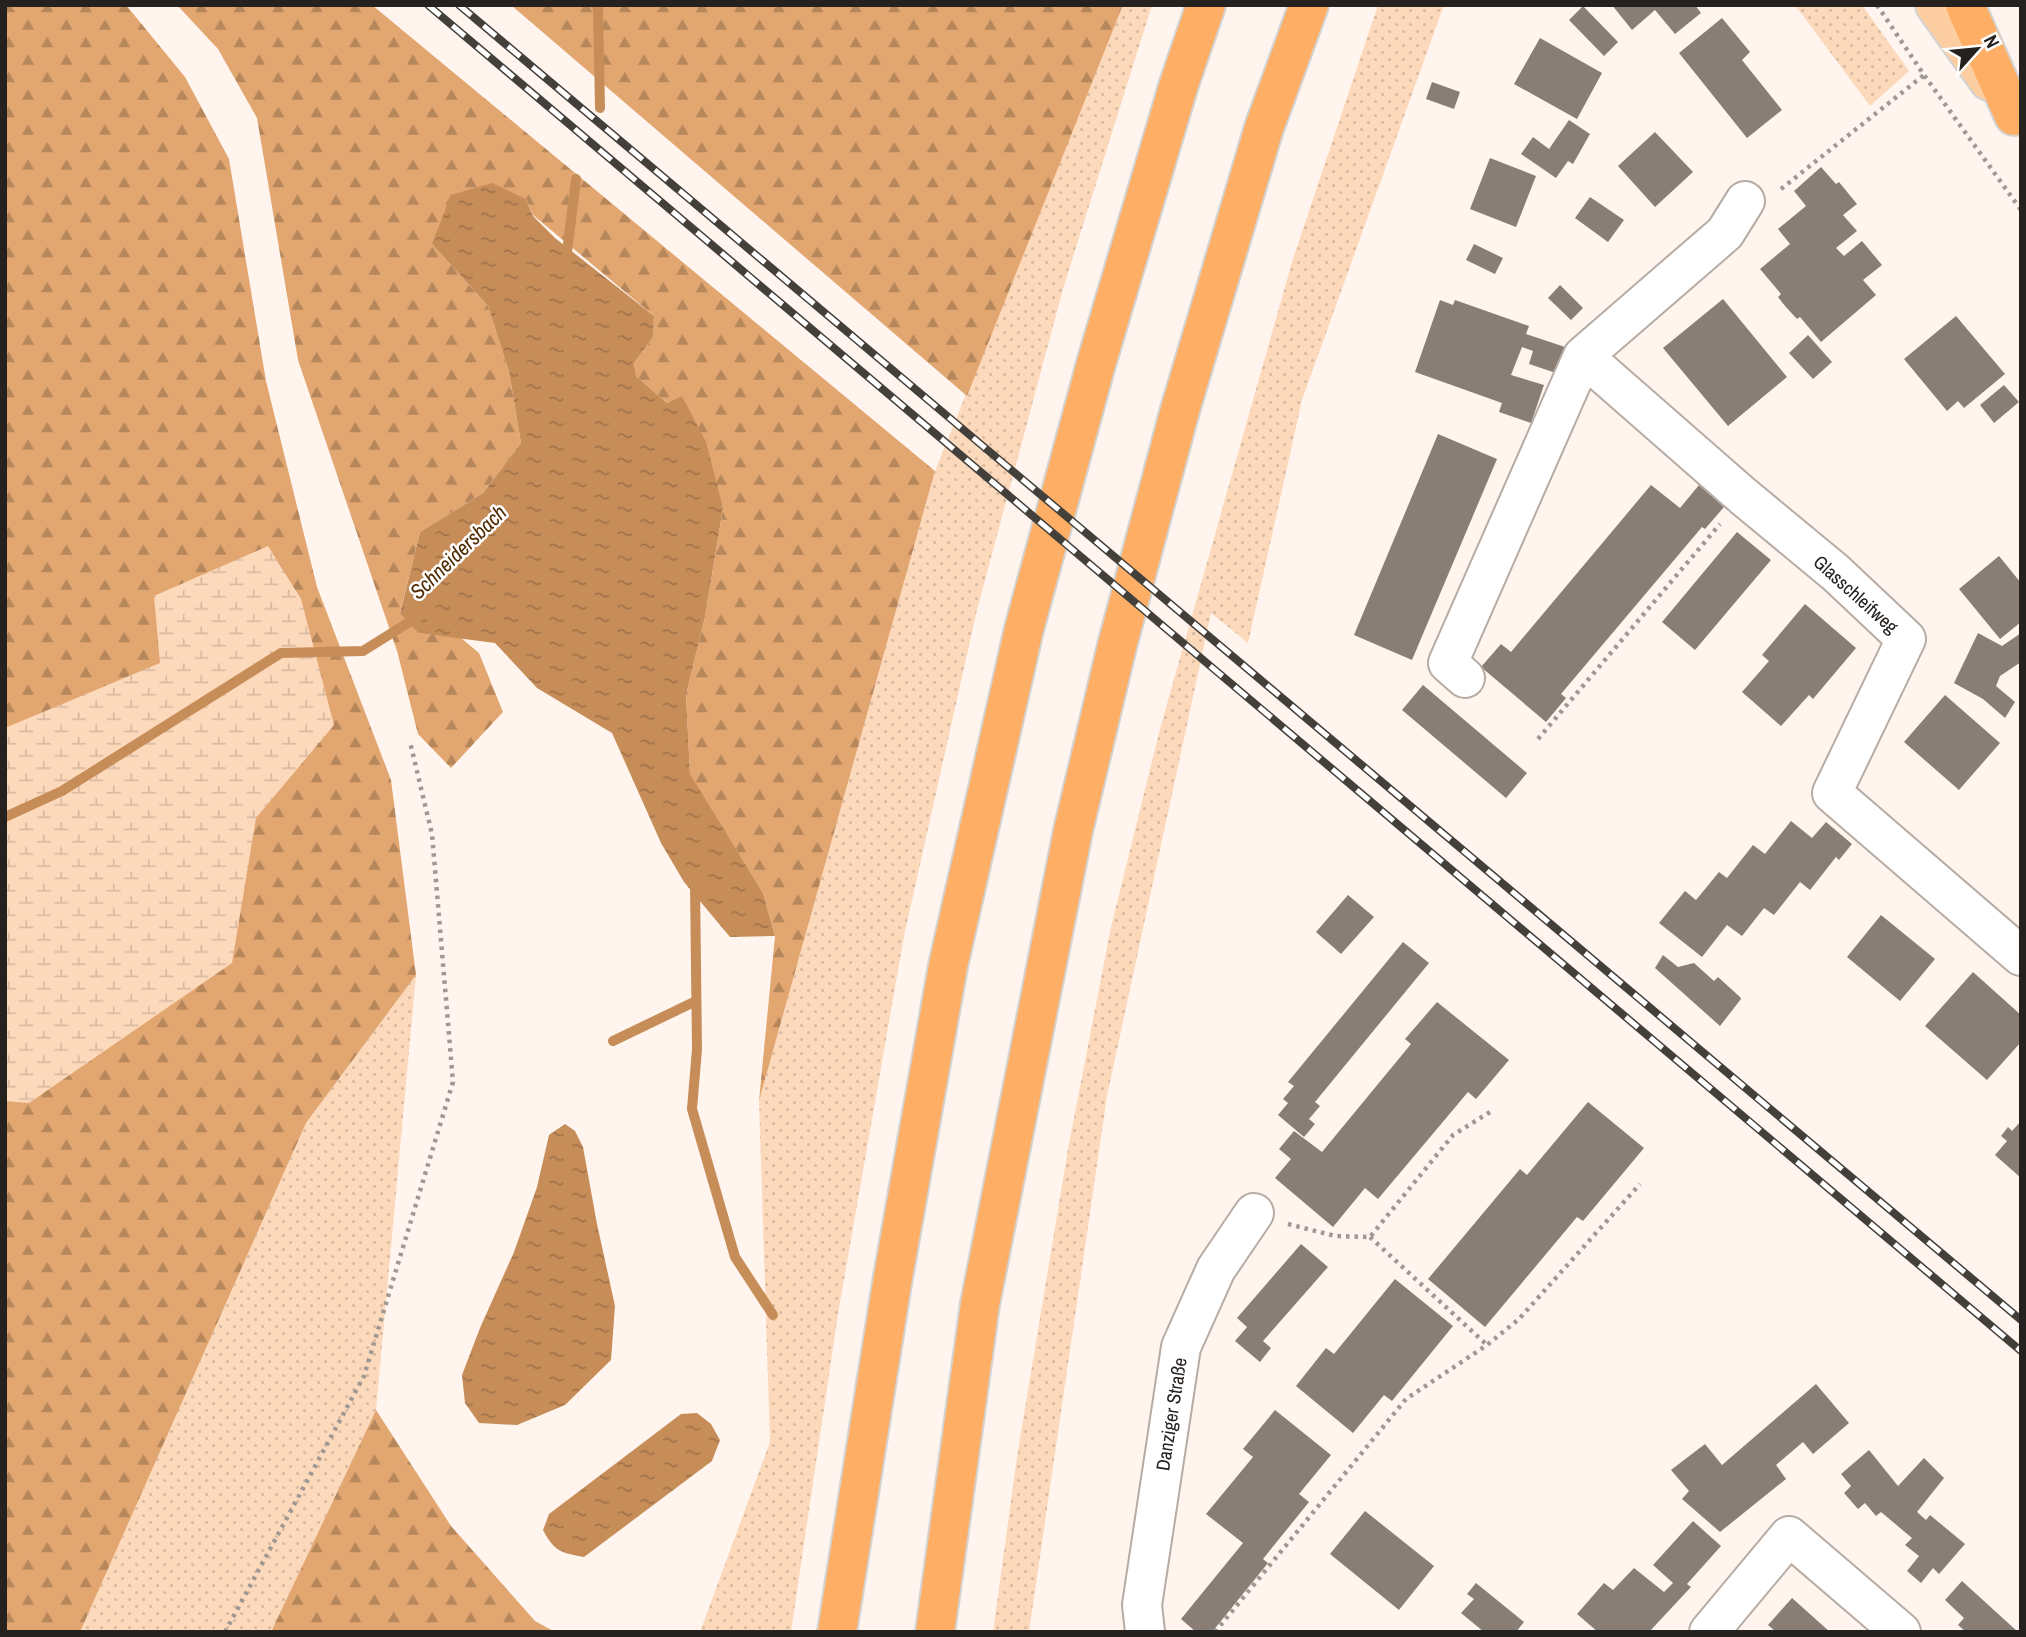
<svg xmlns="http://www.w3.org/2000/svg" width="2026" height="1637" viewBox="0 0 2026 1637" font-family="'Archivo Narrow',sans-serif">
  <defs>
    <pattern id="grass-dots" width="8" height="8" patternUnits="userSpaceOnUse" patternTransform="scale(1.75)"><rect width="8" height="8" fill="#fdd9bc"/><path d="M2 2h.1M6 6h.1" fill="none" stroke="#d9baa1" stroke-width="1.8" stroke-linecap="round"/></pattern>
    <pattern id="forest-firs" width="22" height="20" patternUnits="userSpaceOnUse" patternTransform="scale(1.75)"><rect width="22" height="20" fill="#e2a671"/><path d="M5 1l3.5 6h-7zM16 11l3.5 6h-7z" fill="#b7875c"/></pattern>
    <pattern id="wetland-marsh" width="20" height="14" patternUnits="userSpaceOnUse" patternTransform="scale(1.75)"><rect width="20" height="14" fill="#fdd9bc"/><path d="M1 5h8M5 5V1M11 12h8M15 12V8" fill="none" stroke="#d9baa1"/></pattern>
    <pattern id="water-ripples" width="26" height="14" patternUnits="userSpaceOnUse" patternTransform="scale(1.75)"><rect width="26" height="14" fill="#c78d59"/><path d="M2 4q2-2 4 0t4 0M15 11q2-2 4 0t4 0" fill="none" stroke="#a17349"/></pattern>
  </defs>
  <rect width="100%" height="100%" fill="#fff5ee"/>
  <path fill="url(#grass-dots)" d="M1123 5H1152L1063 289 977 610 904 936 838 1314 791 1632H700L770 1442 759 1101 935 471Z
    M1378 5H1444L1302 400 1248 643 1211 613 1107 1096 1029 1632H993L1017 1457 1068 1149 1111 927 1160 729 1292 262Z
    M1795 5H1862L1909 71 1870 106Z
    M416 975 376 1410 271 1632H80L306 1123Z"/>
  <path fill="url(#forest-firs)" d="M5 5H126L185 77 229 159 266 381 317 587 391 780 416 975 306 1123 80 1632H5Z
    M177 5H372L935 471 759 1101 775 936 763 893 690 775 686 695 705 617 723 508 682 397 667 403 636 376 634 363 653 337 654 316 533 215 526 199 432 244 488 306 509 372 521 443 483 493 420 532 400 612 418 633 461 638 479 653 503 712 451 768 418 734 397 651 298 360 257 118 218 49Z
    M511 5H1123L967 396Z
    M376 1410 451 1526 535 1621 555 1632H271Z"/>
  <path fill="url(#wetland-marsh)" d="M268 546 301 599 334 725 256 818 232 963 29 1103 5 1101V728L160 663 154 596Z"/>
  <path fill="url(#water-ripples)" d="M492 183 526 199 533 216 555 238 654 316 653 337 634 363 636 376 667 403 682 396 706 442 723 508 705 617 686 695 690 774 763 893 775 936 730 937 684 882 661 843 612 733 537 688 495 643 418 633 400 613 420 532 483 493 521 443 509 372 488 306 432 244 451 195Z
    M565 1124 575 1131 583 1147 597 1224 615 1306 611 1360 565 1405 517 1425 479 1423 465 1403 462 1375 480 1328 514 1252 537 1187 549 1135Z
    M697 1413 711 1424 720 1440 712 1461 584 1557C561 1553 554 1551 543 1530L549 1514 681 1414Z"/>
  <g fill="none" stroke-linecap="round" stroke-linejoin="round">
    <path stroke="#c78d59" stroke-width="10" d="M596 5 598 8 600 108
      M566 260 576 179
      M5 817 62 791 281 653 363 651 419 616
      M695 884 697 1049 692 1109 735 1257 773 1315
      M613 1041 696 1001"/>
  </g>
  <path fill="#887e75" d="M1612 5H1695L1701 13 1675 34 1655 10 1632 30Z
    M1583 6 1618 42 1604 56 1569 20Z
    M1722 18 1750 52 1742 60 1782 110 1747 138 1679 53Z
    M1540 38 1602 73 1577 119 1514 84Z
    M1432 82 1460 92 1454 109 1426 99Z
    M1569 120 1590 134 1573 164 1568 161 1556 178 1521 154 1533 137 1549 149Z
    M1655 132 1693 172 1655 207 1618 166Z
    M1490 158 1536 176 1516 227 1470 209Z
    M1821 167 1836 184 1839 182 1857 204 1843 215 1857 231 1836 248 1844 256 1862 241 1882 265 1863 280 1876 295 1821 342 1800 317 1797 319 1785 306 1778 297 1781 294 1760 269 1790 244 1778 229 1806 206 1794 191Z
    M1590 197 1624 220 1608 242 1575 218Z
    M1474 244 1503 258 1495 274 1466 260Z
    M1560 285 1583 308 1571 320 1548 298Z
    M1723 299 1787 377 1728 426 1663 348Z
    M1440 300 1453 305 1455 300 1529 326 1526 334 1565 347 1556 373 1529 364 1533 351 1522 347 1511 375 1544 385 1531 423 1499 412 1502 403 1415 372Z
    M1956 316 2005 374 1964 408 1958 401 1947 411 1904 359Z
    M1808 335 1832 362 1813 379 1789 353Z
    M2004 385 2019 402 1994 423 1980 405Z
    M1438 434 1497 459 1412 660 1354 635Z
    M1651 485 1680 508 1699 485 1724 507 1705 529 1702 527 1561 694 1566 698 1546 722 1481 667 1501 644 1511 652Z
    M1737 532 1771 560 1695 650 1662 622Z
    M1999 556 2021 583V622L2000 639 1959 589Z
    M1805 604 1856 648 1813 699 1809 695 1781 726 1742 692 1769 661 1762 655Z
    M1978 633 2002 646 2021 633V662L2000 676 1996 686 2015 702 2005 718 1983 699 1954 683Z
    M1423 685 1527 773 1506 798 1402 710Z
    M1945 695 2000 743 1959 790 1904 742Z
    M1791 821 1812 838 1826 822 1852 844 1839 860 1836 857 1810 890 1800 882 1774 915 1764 908 1742 936 1727 925 1702 957 1659 923 1685 891 1696 900 1719 872 1727 878 1753 845 1765 854Z
    M1348 895 1374 917 1341 954 1316 932Z
    M1881 915 1935 959 1900 1001 1847 957Z
    M1403 942 1429 963 1315 1102 1320 1106 1309 1119 1315 1124 1304 1137 1278 1115 1288 1103 1283 1099 1294 1086 1288 1082Z
    M1663 955 1678 967 1694 963 1714 981 1718 977 1740 997 1741 999 1720 1026 1655 968Z
    M1973 972 2021 1015V1042L1987 1080 1925 1026Z
    M1437 1002 1509 1060 1476 1099 1468 1092 1378 1199 1365 1188 1333 1227 1275 1178 1291 1159 1279 1149 1294 1131 1322 1152 1411 1044 1405 1039Z
    M1588 1102 1644 1148 1583 1221 1577 1217 1485 1327 1428 1279 1520 1169 1527 1175Z
    M2021 1121V1178L1995 1155 2007 1141 2001 1136 2008 1127 2012 1131Z
    M1301 1244 1328 1267 1263 1341 1271 1348 1260 1362 1235 1341 1247 1327 1237 1318Z
    M1395 1279 1453 1326 1392 1401 1384 1395 1353 1433 1296 1386 1326 1348 1334 1354Z
    M1816 1384 1849 1423 1813 1454 1803 1442 1776 1465 1786 1479 1720 1532 1682 1499 1689 1491 1671 1470 1705 1444 1722 1465Z
    M1275 1410 1331 1455 1299 1494 1309 1502 1263 1559 1268 1563 1212 1632H1196L1181 1619 1243 1543 1206 1514 1253 1457 1243 1449Z
    M1869 1450 1898 1486 1924 1458 1944 1478 1917 1512 1926 1520 1930 1515 1965 1544 1939 1574 1933 1568 1921 1583 1907 1571 1919 1556 1905 1545 1912 1538 1881 1512 1876 1516 1865 1503 1858 1509 1844 1493 1851 1486 1841 1474Z
    M1365 1511 1434 1566 1399 1610 1330 1554Z
    M1693 1521 1721 1546 1687 1584 1691 1587 1649 1632H1598L1577 1614 1604 1583 1613 1590 1634 1568 1664 1592 1673 1583 1653 1565Z
    M1962 1581 2018 1632H1966L1958 1625 1964 1618 1945 1600Z
    M1476 1583 1524 1622 1516 1632H1484L1461 1613 1474 1599 1467 1594Z
    M1792 1598 1830 1632H1776L1768 1625Z"/>
  <g fill="none" stroke-linecap="round" stroke-linejoin="round">
    <defs>
      <path id="minor" d="M1583 356 1743 496 1836 573 1906 639 1832 793 2021 956
        M1465 678 1448 663 1583 356 1725 233 1745 201
        M1145 1632 1142 1605 1181 1347 1216 1269 1254 1213
        M1709 1632 1789 1536 1901 1632"/>
      <path id="major" d="M1935 5 1989 81"/>
      <path id="highway" d="M1965 5 2014 116
        M837 1632 892 1283 948 966 1024 629 1096 364 1179 84 1206 5
        M935 1632 980 1304 1073 831 1117 646 1180 410 1264 128 1309 5"/>
    </defs>
    <use href="#minor" stroke="#b7aca3" stroke-width="42"/>
    <use href="#major" stroke="#d3d3d2" stroke-width="42"/>
    <use href="#highway" stroke="#d3d3d2" stroke-width="42"/>
    <path stroke="#9f9893" stroke-width="4.5" stroke-dasharray="3.5 5" stroke-linecap="butt" d="M1877 5 1924 75 2021 210
      M1781 189 1924 75
      M1538 739 1720 524
      M1288 1224 1335 1236 1370 1237 1453 1135 1490 1112
      M1370 1237 1487 1345
      M225 1632 364 1376 453 1082 432 834 410 742
      M1215 1632 1406 1399 1487 1345 1519 1319 1640 1184"/>
    <use href="#minor" stroke="#fff" stroke-width="38"/>
    <use href="#major" stroke="#fecea3" stroke-width="38"/>
    <use href="#highway" stroke="#feae65" stroke-width="38"/>
    <defs>
      <path id="rail" d="M428 5 2021 1351
        M459 5 2021 1320"/>
    </defs>
    <use href="#rail" stroke="#433f3b" stroke-width="8"/>
    <use href="#rail" stroke="#fff" stroke-width="5" stroke-dasharray="16" stroke-linecap="butt"/>
  </g>
  <g text-anchor="middle" dominant-baseline="central" stroke-width="5" stroke-linejoin="round" paint-order="stroke">
    <g font-size="19" fill="#25211e" stroke="#fff">
      <text transform="translate(1856 594) rotate(42)">Glasschleifweg</text>
      <text transform="translate(1171 1414) rotate(-81)">Danziger Straße</text>
    </g>
    <g font-size="21" font-style="italic" fill="#502a00" stroke="#fff">
      <text transform="translate(458 552) rotate(-44)">Schneidersbach</text>
    </g>
  </g>
  <rect width="2026" height="1637" fill="none" stroke="#25211e" stroke-width="14"/>
  <g transform="translate(1977 49) rotate(63)" stroke="#ffffff" stroke-width="5" paint-order="stroke">
  <path d="M0-5L12 26L0 18L-12 26Z" fill="#25211e"/>
  <text y="-10" font-size="19" font-weight="bold" text-anchor="middle" fill="#25211e">N</text>
  </g>
</svg>
